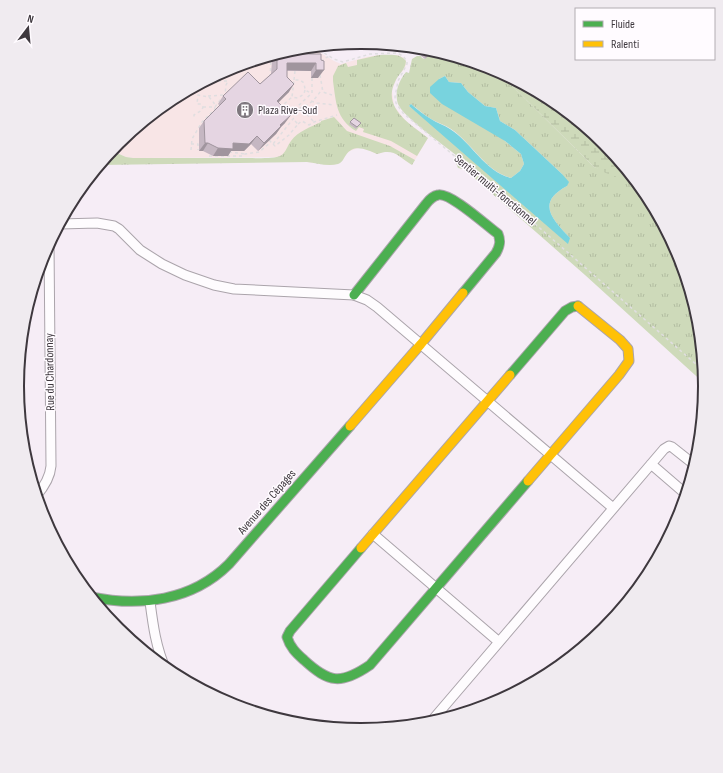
<svg xmlns="http://www.w3.org/2000/svg" width="723" height="773" viewBox="0 0 723 773" font-family="'Sofia Sans Condensed',sans-serif">
  <defs>
    <pattern id="grass-tufts" width="24" height="20" patternUnits="userSpaceOnUse"><rect width="24" height="20" fill="#cedaba"/><path d="M3 7l-1-3M5 7V3M7 7l1-3M15 17l-1-3M17 17v-4M19 17l1-3" fill="none" stroke="#b2bca1"/></pattern>
    <pattern id="wetland-marsh" width="20" height="14" patternUnits="userSpaceOnUse"><rect width="20" height="14" fill="#cedaba"/><path d="M1 5h8M5 5V1M11 12h8M15 12V8" fill="none" stroke="#b2bca1"/></pattern>
  </defs>
  <rect width="100%" height="100%" fill="#f6edf6"/>
  <path fill="#f8e5e6" d="M311 47 334 61 341 64 366 57 379 55H398L404 58 406 61V65L403 71 398 75 392 90 394 106 406 121 428 138 412 165 393 152 387 151 377 154 363 148H358L350 151 346 154 343 160 339 163 332 165 307 162H293L275 157 133 158 126 157 112 151 118 143 170 100 230 68 295 49Z"/>
  <path fill="url(#grass-tufts)" fill-rule="evenodd" d="M427 48 495 69 594 167 637 182 648 195 680 255 699 320 706 385 585 275 472 176 463 169 458 168 454 158 456 155C444 145 403 117 398 104 394 92 399 81 406 72L409 73 412 59 417 56H421L422 58 425 59ZM445 76 449 82 461 83 468 92 485 106 496 108 500 121 515 130 562 174 567 186C535 203 553 220 570 238L409 106 411 104C418 109 424 115 431 119 438 123 445 125 451 129 472 143 485 171 511 178L520 171 524 164 521 154 505 141 439 79Z
    M379 55C389 55 400 53 406 61 405 71 398 74 395 82 382 108 411 125 428 138L417 156 391 141 363 132 364 129 359 127 356 131C336 119 336 102 333 81V76L338 66 346 63 348 67 357 65V60Z
    M334 117 347 131 390 146 415 160 412 165C398 156 394 148 377 154 367 150 354 143 346 155 343 159 343 162 338 164 328 167 316 163 307 162L100 165 112 151 126 157 133 158C170 158 207 158 243 158 251 158 275 159 280 156 286 153 287 146 291 141 298 131 311 127 321 122V121Z"/>
  <path fill="url(#wetland-marsh)" d="M495 69 553 100 605 143 637 182 612 176 594 167Z"/>
  <path fill="#78d3de" d="M445 76 449 82 461 83 468 92 485 106 496 108 500 121 515 130 562 174 569 182 567 186C535 203 553 220 570 238L568 244 409 106 411 104C417 109 424 115 431 119 437 123 444 125 450 129 472 143 485 172 511 178L520 171 524 164 521 154 505 141 442 104 430 93V87L439 79Z"/>
  <g fill="none" stroke-linecap="round" stroke-linejoin="round">
    <defs>
      <path id="street" d="M60 224 97 223 114 226 119 229 140 250 162 264 185 275 214 285 234 289 354 295 367 300 377 307 613 508
        M651 464 687 495
        M36 496C44 487 50 478 51 466L49 244
        M373 534 499 642
        M150 602C153 625 156 648 166 670
        M429 724 664 449 669 446 672 447 696 466"/>
      <path id="fast" d="M354 295 426 204C429 200 433 196 438 195 450 192 487 226 498 234 501 241 500 246 496 253L463 293
        M510 375 565 311 572 307 578 306
        M361 548 290 631 287 637C290 647 296 653 304 660 329 683 341 685 370 665L528 481
        M91 597C140 607 192 601 229 564L350 426"/>
      <path id="slow" d="M350 426 421 344 463 293
        M528 481 619 375 629 361 628 349 620 340 578 306
        M361 548 510 375"/>
    </defs>
    <use href="#street" stroke="#aba4ab" stroke-width="11"/>
    <use href="#fast" stroke="#aba4ab" stroke-width="11"/>
    <use href="#slow" stroke="#aba4ab" stroke-width="11"/>
    <path stroke="#e0dee0" stroke-width="1.5" stroke-dasharray="3 3" stroke-linecap="butt" d="M314 47 334 59 343 62 370 54 397 53 403 56 407 61V64L398 81 395 97 396 103 403 113 519 210 705 372
      M390 47H396L397 46
      M305 48V56
      M419 48 423 53
      M306 49 316 55
      M290 54 293 49
      M264 61H271
      M322 62 323 59 330 56
      M320 75 323 92 332 95
      M270 77 271 61
      M312 78V93L298 106 301 108C310 105 317 97 322 89
      M294 80 295 71
      M206 81H228L226 85 225 95
      M305 90 304 94 298 98 292 97 294 80H300L304 83C305 90 305 91 312 93
      M208 96 225 95
      M311 101 317 103 334 105
      M279 106 283 105 292 97
      M203 107H215L221 99
      M298 124 302 121 309 125 314 122 337 115
      M269 140 273 144 293 119 301 108 314 122
      M191 144H198V150
      M273 144 275 146 289 135 298 124 293 119
      M191 150 192 139 202 122 215 109 214 103 209 97 198 95 197 104H201L203 107 202 110 194 115V119
      M229 152 245 154
      M209 156H243L245 154 259 152 271 142"/>
    <use href="#street" stroke="#fefcfe" stroke-width="9"/>
    <use href="#fast" stroke="#4caf50" stroke-width="9"/>
    <use href="#slow" stroke="#ffc107" stroke-width="9"/>
  </g>
  <path fill="#c5b7c2" d="M425 50 429 55 425 59 421 56Z
    M277 54H321L318 78H311V71H287V77L289 92 278 102 285 123 281 127 276 134 258 151 251 144 244 151H231L228 156H213L203 151H199V128L204 121 220 106 218 104 223 96 260 84 271 74 272 61Z
    M354 118 361 123 356 129 349 124Z"/>
  <path fill="#a0959e" d="M287 63H316L311 71 282 70Z
    M316 70H324L318 78H311Z
    M294 84 289 92 272 109 277 101Z
    M291 115 285 123 281 127 276 134 258 151 264 143 280 125Z
    M257 136 251 144 244 151H231L228 156H213L218 148Z
    M205 143H208L203 151H199Z"/>
  <path fill="#e5d5e2" stroke="#a0959e" d="M425 50 428 51 429 53V55L426 57 422 54Z
    M277 54H321V60L324 61V70H316V63H287V77L294 84 277 101 291 115 280 125 281 126 264 143 257 136 249 144 233 143V149L218 148 208 143H205L204 121 226 99 223 96 248 72 260 84 277 69Z
    M354 118 361 123 357 127 350 122Z"/>
  <defs>
    <symbol id="building-disc" viewBox="-11 -11 22 22"><circle r="9.5" fill="#7e777e" stroke="#fffbff"/><path d="M-4-6H4V6H1V3H-1V6H-4ZM-2.5-4.3h1.7v1.8h-1.7ZM.8-4.3h1.7v1.8H.8ZM-2.5-1h1.7V.8h-1.7ZM.8-1h1.7V.8H.8Z" fill="#fff"/></symbol>
  </defs>
  <g fill-rule="evenodd">
    <use href="#building-disc" x="235" y="100" width="20" height="20"/>
  </g>
  <g text-anchor="middle" dominant-baseline="central" stroke-width="3" stroke-linejoin="round" paint-order="stroke">
    <g font-size="12" fill="#3e383e" stroke="#fffbff" text-anchor="start">
      <text x="258" y="110">Plaza Rive-Sud</text>
    </g>
    <g font-size="12" fill="#3e383e" stroke="#fffbff">
      <text transform="translate(495 190) rotate(40)">Sentier multi-fonctionnel</text>
      <text transform="translate(50 372) rotate(-91)">Rue du Chardonnay</text>
      <text transform="translate(267 502) rotate(-49)">Avenue des Cépages</text>
    </g>
  </g>
  <path d="M0 0H723V773H0ZM24 386a337 337 0 1 1 674 0a337 337 0 1 1-674 0Z" fill="#f0ebf0" fill-rule="evenodd"/>
  <path fill="none" stroke="#3e383e" stroke-width="2" d="M24 386a337 337 0 1 1 674 0a337 337 0 1 1-674 0Z"/>
  <rect x="575" y="8" width="140" height="52" fill="#fffbff" stroke="#b2adb2"/>
  <rect x="583" y="21" width="20" height="6" fill="#4caf50" stroke="#b2adb2"/>
  <text x="611" y="28" font-size="12" fill="#3e383e">Fluide</text>
  <rect x="583" y="41" width="20" height="6" fill="#ffc107" stroke="#b2adb2"/>
  <text x="611" y="48" font-size="12" fill="#3e383e">Ralenti</text>
  <g transform="translate(28 28) rotate(16)" stroke="#fffbff" stroke-width="3" paint-order="stroke">
  <path d="M0-3L7 15L0 10L-7 15Z" fill="#3e383e"/>
  <text y="-6" font-size="11" font-weight="bold" text-anchor="middle" fill="#3e383e">N</text>
  </g>
</svg>
